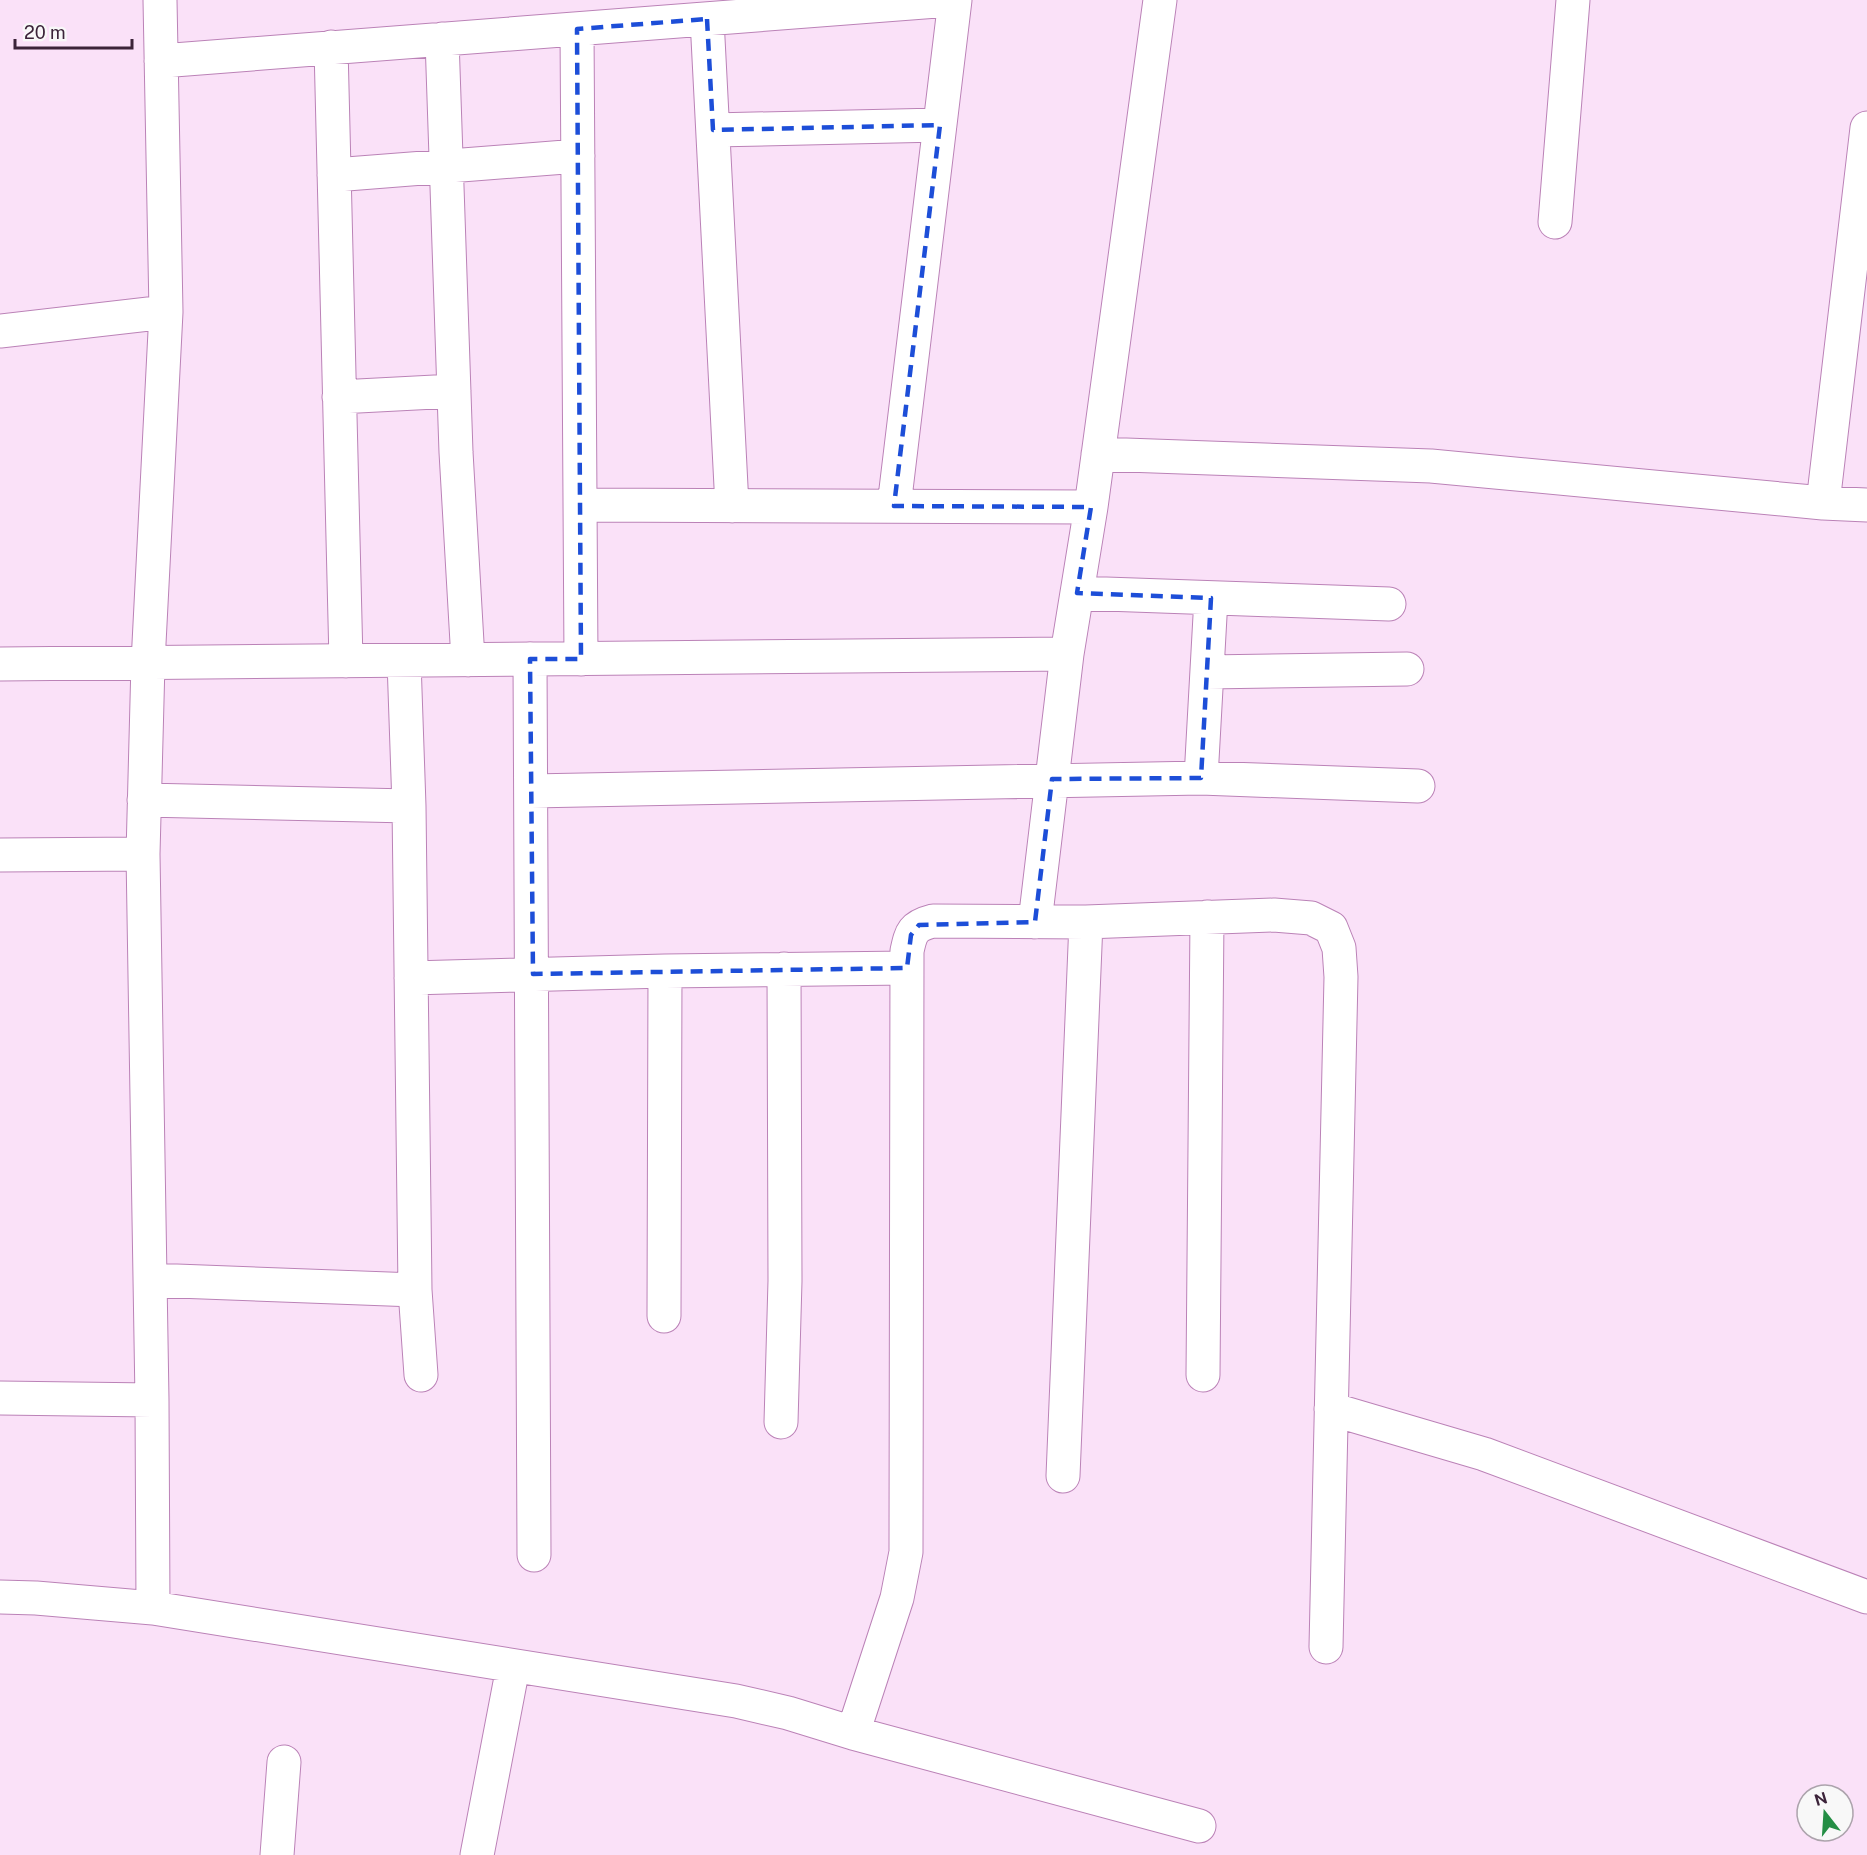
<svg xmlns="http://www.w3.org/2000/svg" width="1867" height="1855" viewBox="0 0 1867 1855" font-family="'Public Sans',sans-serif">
  <rect width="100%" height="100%" fill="#fae1f8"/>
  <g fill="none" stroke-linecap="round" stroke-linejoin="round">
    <defs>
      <path id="minor" d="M707 19 732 506
        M577 29 581 659
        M442 39 456 452 468 660
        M331 47 346 661
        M161 61 950 0
        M713 130 940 125
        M334 175 578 156
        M1555 222 1573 0
        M0 331 166 312
        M339 397 454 391
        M1098 454 1431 466 1823 503 1867 505
        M1823 503 1867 128
        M580 505 1091 507
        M894 506 955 0
        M1077 593 1389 604
        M530 659 534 1555
        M404 661 409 806 415 1290 421 1375
        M0 664 1067 654
        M1207 672 1407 669
        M1201 778 1211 598
        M531 791 1201 778 1418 786
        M144 800 409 806
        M0 855 143 854
        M1035 922 1067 654 1091 507 1160 0
        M411 978 665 971 907 968
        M150 1280 415 1290
        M664 1316 665 971
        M1203 1375 1207 917
        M0 1398 152 1400
        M1331 1409 1484 1454 1867 1597
        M781 1422 785 1281 784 969
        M1063 1476 1086 922
        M0 1597 36 1598 153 1608 736 1701 788 1713 853 1733 1199 1826
        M153 1608 152 1400 143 854 148 663 166 312 160 0
        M853 1733 897 1598 906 1552 907 951C911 932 913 926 933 921L1086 922 1274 915 1311 918 1331 928 1339 948 1341 977 1326 1647
        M277 1855 284 1762
        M477 1855 513 1667"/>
    </defs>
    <use href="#minor" stroke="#bb82b7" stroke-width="35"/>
    <use href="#minor" stroke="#fff" stroke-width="33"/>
  </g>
  <path fill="none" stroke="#1d4ed8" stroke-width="4.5" stroke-dasharray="12 8" stroke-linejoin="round" d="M707 19 713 130 940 125 894 506 1091 507 1077 593 1211 598 1201 778 1052 779 1035 922 919 925 911 935 907 968 533 974 530 659H581L577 29Z"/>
  <g transform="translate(1825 1813) rotate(343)"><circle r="28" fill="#f8f8f8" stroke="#aca3ac" stroke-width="1.5"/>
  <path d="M0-4.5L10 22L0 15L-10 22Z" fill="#248e45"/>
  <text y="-9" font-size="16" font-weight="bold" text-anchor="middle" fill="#3b2339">N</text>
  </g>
  <path d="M15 39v9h117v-9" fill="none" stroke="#3b2339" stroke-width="3"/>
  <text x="24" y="39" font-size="18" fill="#3b2339" stroke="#f8f8f8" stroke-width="4.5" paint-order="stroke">20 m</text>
</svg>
